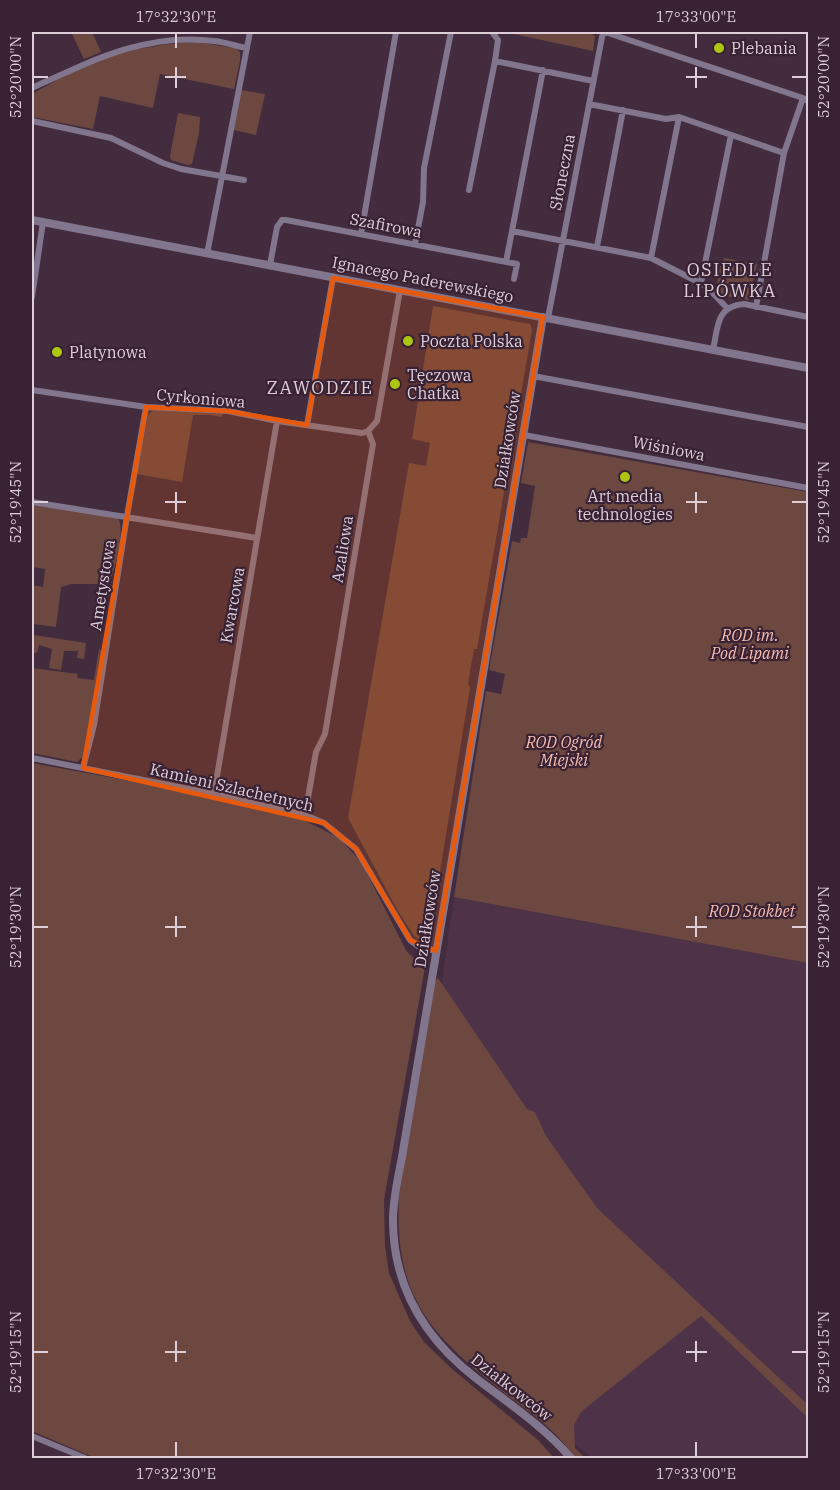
<svg xmlns="http://www.w3.org/2000/svg" width="840" height="1490" viewBox="0 0 840 1490" font-family="'IBM Plex Serif',serif">
  <rect width="100%" height="100%" fill="#422c3d"/>
  <path fill="#4e3248" d="M454 897 808 963V1458H592L557 1429 598 1221 441 987Z"/>
  <path fill="#6d4840" d="M71 32H92L101 52 84 59Z
    M505 32H585L594 35 595 37 593 51Z
    M197 42 235 48 240 52V61L234 89 160 74 153 108 100 96 93 129 32 117V94C47 86 62 77 77 69 115 51 155 44 197 42Z
    M241 90 265 94 256 135 234 130Z
    M178 113 200 117 199 133 192 164 188 165 171 160 170 156Z
    M724 258 757 264 749 300 720 295 716 290 720 266H722Z
    M433 306 530 324 532 330 477 649H474L468 683 470 688 428 945 414 936 398 911 348 818 409 463 426 466 430 443 412 439Z
    M153 410 222 414V417L210 415H193L182 482 137 474 148 415Z
    M528 442 808 492V963L454 897 486 691 501 694 505 674 489 670 512 541 520 543 521 538H527L535 486 521 483Z
    M32 505 117 517C126 526 116 566 111 578L98 584H71L61 587 56 627 34 624 32 638V585L43 587 45 569 32 567Z
    M34 635 86 643 84 659 77 658 78 651H64L61 670 49 668 52 649 39 645 37 653 32 652Z
    M99 649 102 651 93 723 84 758H81L77 762 32 753V668L78 674 77 678 94 680Z
    M32 763 196 793 300 818 339 838 361 862 407 952 425 967 384 1200 385 1245 389 1273 410 1321 424 1342 452 1369 538 1440 554 1458H95L32 1431Z
    M438 978 527 1109 535 1112 546 1136 597 1208 808 1405V1418L701 1316 582 1411 574 1425 575 1448 585 1458H576C568 1449 561 1439 552 1431 537 1416 518 1404 502 1391 428 1333 394 1295 399 1196L434 982Z"/>
  <g fill="none" stroke-linecap="round" stroke-linejoin="round">
    <path stroke="#81768e" stroke-width="6" d="M492 32 498 40 495 61
      M605 32 803 98 808 101
      M32 88C91 61 147 32 214 41 225 42 236 46 246 48
      M589 104 666 119 679 117 784 153
      M32 121 111 138 163 163 181 169 244 180
      M469 190 495 61 593 81
      M512 231 651 258 706 286 727 308
      M361 234 396 32
      M415 244 423 202 424 168 451 32
      M597 247 623 110
      M207 254 250 32
      M651 258 679 117
      M506 262 543 70
      M270 265 277 227 282 220H286L517 264 514 279
      M701 283 731 135
      M32 297 43 222
      M756 307 784 153 803 98
      M548 318 603 32
      M713 350C718 327 716 306 744 304L808 317
      M533 376 808 427
      M32 390 146 407 228 411 277 421 362 433 368 431 377 421 400 290
      M307 425 333 278
      M524 435 808 488
      M32 502 257 538
      M32 758 214 794 305 815 324 823 356 849 410 940 418 946 436 951
      M83 768 94 725 127 516 146 407
      M214 794 277 421
      M305 815 316 752 325 734 373 444 368 431
      M32 1436 85 1458"/>
    <path stroke="#81768e" stroke-width="8" d="M32 220 808 368
      M543 317 402 1157C398 1178 393 1199 393 1220 393 1288 425 1339 477 1379 510 1404 544 1427 571 1458"/>
  </g>
  <path fill="#e8590c" fill-opacity="0.2" stroke="#e8590c" stroke-width="4.5" stroke-linejoin="round" d="M333 278 543 317 436 951 410 940 356 849 324 823 83 768 146 407 228 411 307 425Z"/>
  <path fill="none" stroke="#ddced9" stroke-width="2" d="M176 33V48M696 33V48M176 67V88M696 67V88M33 77H48M165 77H186M686 77H707M792 77H807M176 492V513M696 492V513M33 502H48M165 502H186M686 502H707M792 502H807M176 916V937M696 916V937M33 927H48M165 927H186M686 927H707M792 927H807M176 1341V1362M696 1341V1362M33 1352H48M165 1352H186M686 1352H707M792 1352H807M176 1442V1457M696 1442V1457"/>
  <g fill="#acc611" stroke="#382233" stroke-width="2">
    <circle cx="719" cy="48" r="6"/>
    <circle cx="408" cy="341" r="6"/>
    <circle cx="57" cy="352" r="6"/>
    <circle cx="395" cy="384" r="6"/>
    <circle cx="625" cy="477" r="6"/>
  </g>
  <g text-anchor="middle" dominant-baseline="central" stroke-width="4.5" stroke-linejoin="round" paint-order="stroke">
    <g font-size="16" fill="#ddced9" stroke="#382233" text-anchor="start">
      <text x="731" y="48">Plebania</text>
      <text x="420" y="341">Poczta Polska</text>
      <text x="69" y="352">Platynowa</text>
      <text x="407" y="375">Tęczowa<tspan x="407" dy="18">Chatka</tspan></text>
      <text x="625" y="496" text-anchor="middle">Art media<tspan x="625" dy="18">technologies</tspan></text>
    </g>
    <g font-size="16" fill="#ddced9" stroke="#382233">
      <text transform="translate(562 172) rotate(-79)">Słoneczna</text>
      <text transform="translate(386 225) rotate(11)">Szafirowa</text>
      <text transform="translate(423 279) rotate(11)">Ignacego Paderewskiego</text>
      <text transform="translate(201 398) rotate(5)">Cyrkoniowa</text>
      <text transform="translate(507 440) rotate(-81)">Działkowców</text>
      <text transform="translate(669 448) rotate(11)">Wiśniowa</text>
      <text transform="translate(342 549) rotate(-81)">Azaliowa</text>
      <text transform="translate(102 585) rotate(-81)">Ametystowa</text>
      <text transform="translate(232 605) rotate(-80)">Kwarcowa</text>
      <text transform="translate(232 787) rotate(13)">Kamieni Szlachetnych</text>
      <text transform="translate(427 919) rotate(-81)">Działkowców</text>
      <text transform="translate(512 1387) rotate(38)">Działkowców</text>
    </g>
    <g font-size="16" font-style="italic" fill="#f6bcaf" stroke="#382233">
      <text x="750" y="635">ROD im.<tspan x="750" dy="18">Pod Lipami</tspan></text>
      <text x="564" y="742">ROD Ogród<tspan x="564" dy="18">Miejski</tspan></text>
      <text x="752" y="911">ROD Stokbet</text>
    </g>
    <g font-size="18" letter-spacing="1.5" fill="#ddced9" stroke="#382233">
      <text x="730" y="269">OSIEDLE<tspan x="730" dy="21">LIPÓWKA</tspan></text>
      <text x="320" y="387">ZAWODZIE</text>
    </g>
  </g>
  <rect width="840" height="1490" fill="none" stroke="#382233" stroke-width="66"/>
  <rect x="33" y="33" width="774" height="1424" fill="none" stroke="#ddced9" stroke-width="2"/>
  <g font-size="15" text-anchor="middle" fill="#ddced9">
    <text x="176" y="22">17°32'30"E</text>
    <text x="696" y="22">17°33'00"E</text>
    <text transform="translate(16 77) rotate(-90)" y="5">52°20'00"N</text>
    <text transform="translate(824 77) rotate(-90)" y="5">52°20'00"N</text>
    <text transform="translate(16 502) rotate(-90)" y="5">52°19'45"N</text>
    <text transform="translate(824 502) rotate(-90)" y="5">52°19'45"N</text>
    <text transform="translate(16 927) rotate(-90)" y="5">52°19'30"N</text>
    <text transform="translate(824 927) rotate(-90)" y="5">52°19'30"N</text>
    <text transform="translate(16 1352) rotate(-90)" y="5">52°19'15"N</text>
    <text transform="translate(824 1352) rotate(-90)" y="5">52°19'15"N</text>
    <text x="176" y="1479">17°32'30"E</text>
    <text x="696" y="1479">17°33'00"E</text>
  </g>
</svg>
